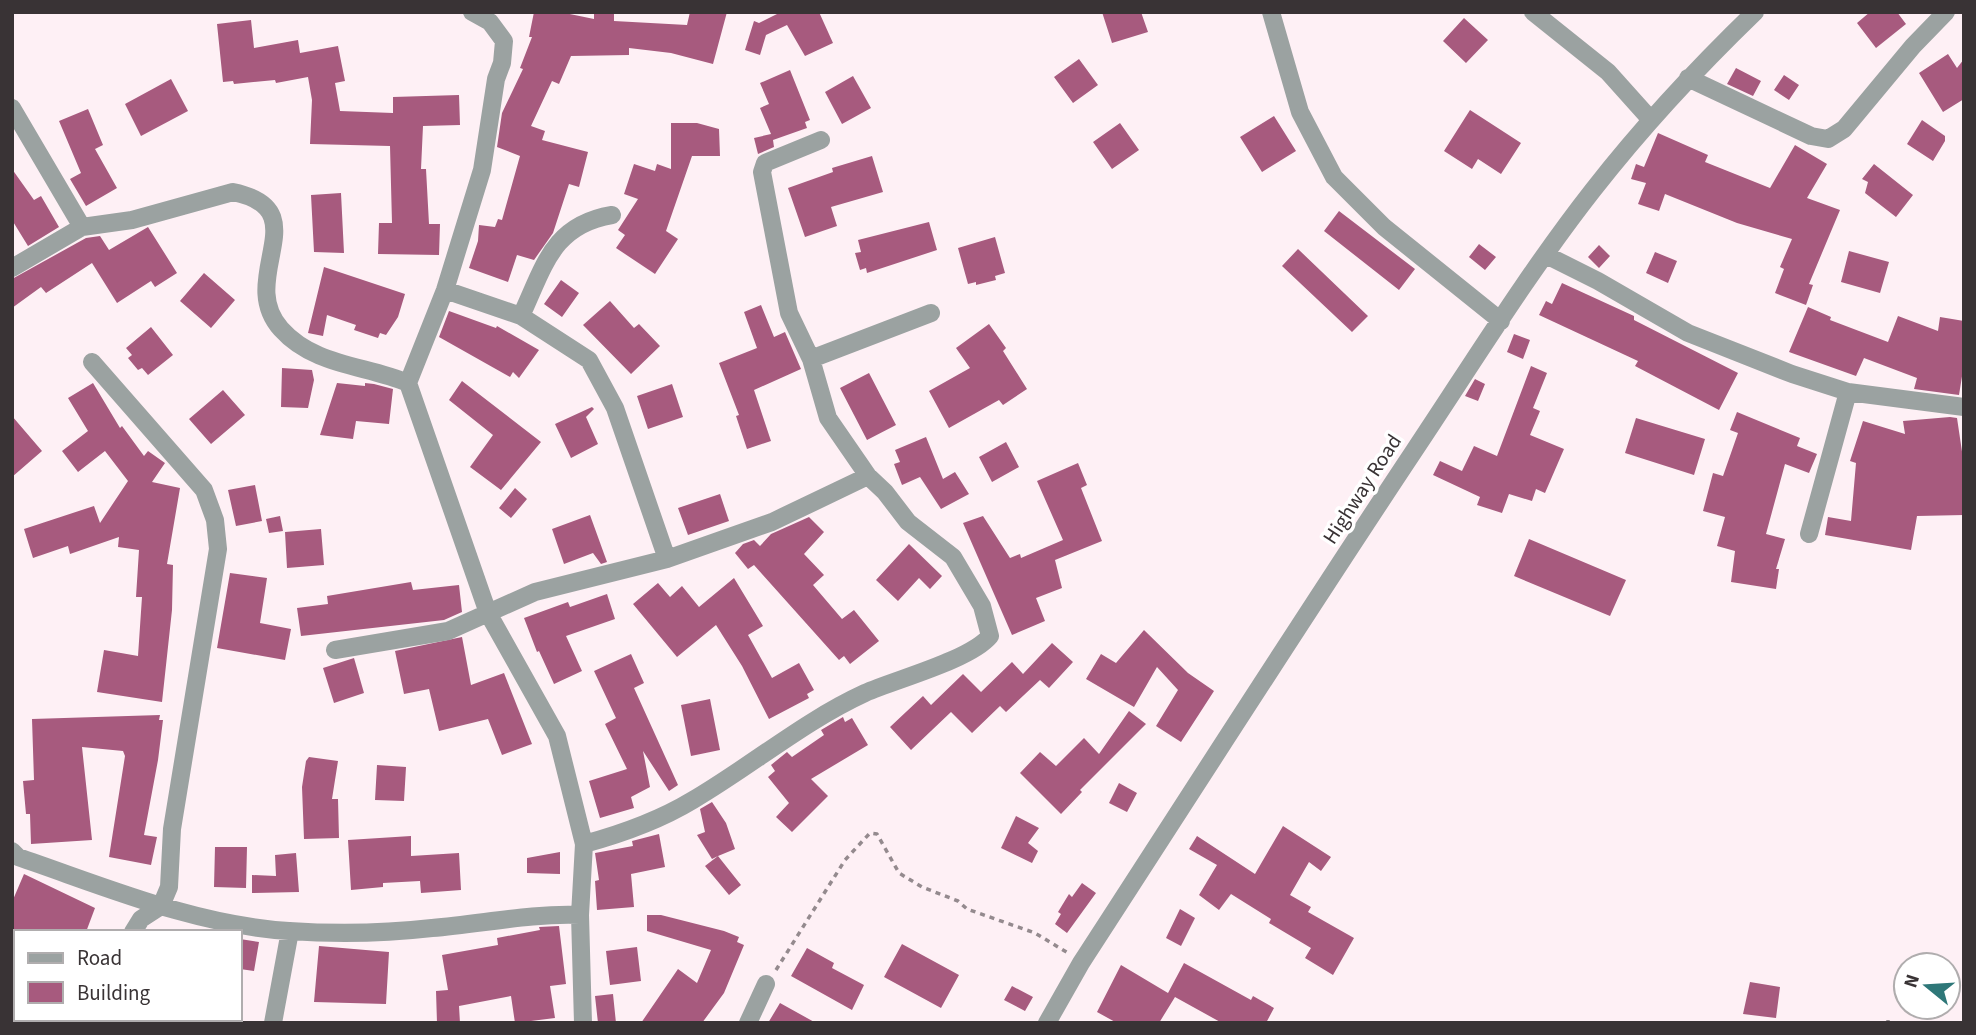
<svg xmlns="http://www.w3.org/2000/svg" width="1976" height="1035" viewBox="0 0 1976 1035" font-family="'Source Sans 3',sans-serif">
  <rect width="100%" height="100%" fill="#fef0f5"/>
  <path fill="#a75a7e" d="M534 12H560L594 19V12H614V21L687 25 690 12H727L713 64 671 53 629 48V55L571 56 559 84 552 81 531 126 545 131 542 140 588 152 579 187 569 184 553 233 534 260 517 255 508 282 469 268 478 241 479 225 495 227 498 219 502 220 520 156 497 147 502 113 523 69 520 68 532 37H529Z
    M781 12H819L833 43 805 56 787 25 766 35 760 55 745 50 754 21 759 23Z
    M1102 12H1141L1148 32 1112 43Z
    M1870 12H1897L1906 24 1876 48 1857 23Z
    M1464 18 1488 40 1466 63 1443 41Z
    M251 20 254 48 298 40 300 53 338 46 345 81 335 83 340 111 393 113V97L459 95 460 125 423 126 421 169H426L429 224H440L439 255 378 254 379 223H392L390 146 310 144 312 100 308 77 276 83 275 80 234 84 233 81 223 82 217 24Z
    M1948 54 1957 68 1964 59V99L1943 112 1919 73Z
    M1079 59 1098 85 1073 103 1054 77Z
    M1736 68 1761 81 1753 96 1727 84Z
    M790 70 810 120 805 122 807 128 773 140 774 147 758 154 754 138 771 134 760 108 769 104 760 83Z
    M1784 75 1799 85 1789 100 1774 90Z
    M853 76 871 108 842 124 825 92Z
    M171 79 188 111 141 136 125 104Z
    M88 109 103 145 95 149 117 188 86 206 70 179 81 173 59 121Z
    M1470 110 1521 143 1501 174 1478 159 1472 169 1444 151Z
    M1274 116 1296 151 1262 172 1240 137Z
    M1922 120 1945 136V141L1933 161 1907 144Z
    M671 123H697L719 129 720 156H692L666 231 678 239 655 274 616 248 625 235 618 230 638 199 624 194 634 164 655 171 657 164 671 169Z
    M1120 123 1139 150 1112 169 1093 142Z
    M1658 133 1708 155 1705 162 1770 188 1795 145 1827 164 1807 198 1840 210 1809 284 1813 285 1806 305 1775 293 1784 269 1780 267 1792 239 1737 223 1665 194 1659 211 1638 204 1646 183 1631 179 1636 164 1644 167Z
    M872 156 883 192 831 207 837 226 805 237 788 188 833 172 832 168Z
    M1874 164 1913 195 1896 217 1865 193 1868 182 1862 179Z
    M12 169 34 200 41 196 59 227 28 246 12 220Z
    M341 193 344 253 314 252 311 195Z
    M1339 211 1415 269 1399 290 1324 231Z
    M929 222 937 250 867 273 866 268 860 270 855 253 861 252 858 240Z
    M148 227 177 273 155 287 151 281 117 303 92 263 46 293 41 287 12 308V279L86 238 100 236 109 250Z
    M995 237 1005 273 995 276 996 280 976 285V282L968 284 958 248Z
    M1479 244 1496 257 1485 270 1469 257Z
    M1599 245 1610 256 1599 268 1588 257Z
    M1298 249 1368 316 1352 332 1282 266Z
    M1849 251 1889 262 1880 293 1841 282Z
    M1655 252 1677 261 1668 283 1646 273Z
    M324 267 405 294 398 317 386 335 380 333 378 338 354 330 356 325 327 315 323 336 308 333Z
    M204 273 235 300 211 328 180 301Z
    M561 280 579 293 562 317 544 304Z
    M1562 283 1634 316V320L1738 373 1719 410 1635 366 1638 361 1539 315 1546 301 1552 304Z
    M610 301 634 328 639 324 660 346 631 374 583 325Z
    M761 305 774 337 785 332 801 369 754 390 771 441 747 449 736 416 739 415 719 363 757 348 744 312Z
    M1808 307 1831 317 1830 320 1888 342 1898 316 1938 331 1940 317 1964 321V364L1959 395 1914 389 1917 378 1864 358 1856 376 1789 352Z
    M449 311 496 328 497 326 539 350 519 378 513 372 510 377 439 337Z
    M989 324 1006 348 1003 351 1027 389 1003 405 999 400 949 428 929 391 970 368 956 348Z
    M151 327 173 355 148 375 142 368 138 370 128 358 132 355 126 348Z
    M1514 334 1530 340 1523 359 1507 352Z
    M1531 366 1547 373 1533 408 1540 411 1530 435 1564 449 1545 493 1536 489 1532 501 1509 494 1502 513 1477 505 1480 497 1433 475 1440 461 1462 471 1474 446 1497 456Z
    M282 368 312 370 314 380 308 408 281 407Z
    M869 373 896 425 867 440 840 388Z
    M1475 379 1485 384 1478 401 1465 396Z
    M462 381 541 442 501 490 470 467 493 435 449 400Z
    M93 383 120 428 122 426 144 456 148 451 165 463 152 482 180 488 167 564 173 565 172 610 162 702 97 692 104 650 138 656 142 597H136L139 550 118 547 119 537 70 554 68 546 33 558 24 529 94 506 100 523 128 481 105 451 78 472 62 451 88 431 68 398Z
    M337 383 365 386V383L374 384 393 389 389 424 356 421 353 439 320 435Z
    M672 384 683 417 648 429 637 396Z
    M223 390 245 415 211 444 189 419Z
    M592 407 594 409 586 417 598 444 571 458 555 424Z
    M1737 412 1800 438 1797 446 1817 454 1809 473 1785 464 1766 534 1785 539 1776 569H1779L1776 589 1731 582 1735 551 1717 546 1725 517 1703 511 1713 473 1723 476 1738 433 1730 430Z
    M12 416 42 451 12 477Z
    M1950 417 1957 418 1964 465V515L1917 516 1911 550 1825 535 1828 517 1851 521 1856 463 1850 461 1863 421 1905 434 1903 421Z
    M1636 418 1705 439 1694 475 1625 453Z
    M926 437 943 479 955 472 969 494 941 509 920 477 902 485 894 464 900 462 895 450Z
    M1006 442 1019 467 992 482 979 457Z
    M1078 463 1087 485 1081 488 1102 541 1055 560 1062 588 1036 598 1045 621 1012 635 963 523 983 516 1010 558 1020 554 1021 558 1063 540 1037 481Z
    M255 485 262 521 236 526 228 490Z
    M515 488 527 499 511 518 499 508Z
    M720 494 729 521 688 535 678 508Z
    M590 515 607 562 601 564 593 553 564 564 552 529Z
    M280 516 283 531 269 533 266 519Z
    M809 517 824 532 804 554 824 575 813 585 842 619 854 610 879 641 850 664 844 656 839 660 754 565 748 569 735 553 743 544 754 540 760 546 771 534Z
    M321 529 324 565 287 568 285 532Z
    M1529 539 1626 580 1610 616 1514 576Z
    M909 544 942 576 930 589 919 578 898 601 876 580Z
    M230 573 267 578 260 623 291 629 285 660 217 648Z
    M734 578 763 626 748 635 772 678 799 663 814 690 807 694 809 698 769 719 742 666 716 625 677 657 633 604 658 583 670 597 682 586 699 607Z
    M411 582 413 590 459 585 462 612 444 620 301 636 297 608 328 604 327 596Z
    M607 594 615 619 566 636 582 671 554 684 539 651 537 652 524 618 568 602 570 607Z
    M1144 630 1188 673 1214 691 1181 742 1156 726 1178 690 1157 667 1134 707 1086 679 1101 654 1116 663Z
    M462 637 471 685 504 673 532 744 502 755 488 719 439 731 429 689 404 694 395 651Z
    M1052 643 1073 662 1049 688 1040 680 1006 712 1000 706 972 733 951 712 911 750 890 727 923 696 931 705 963 674 981 692 1012 662 1023 674Z
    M631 654 644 683 634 688 678 785 669 791 643 751 650 787 631 797 634 808 600 818 589 781 627 769 605 724 616 718 594 671Z
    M354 658 364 693 334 703 323 668Z
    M710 699 720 750 691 756 681 705Z
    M1129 711 1146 724 1080 790 1082 792 1061 814 1020 773 1040 752 1056 766 1084 738 1099 754Z
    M160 715 159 720H163L158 760 144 835 157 837 151 865 109 857 125 756 123 751 82 747 92 840 31 844 30 814H26L23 781 34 780 32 719Z
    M843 717 845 722 852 718 868 745 811 779 828 796 792 832 776 817 789 803 768 777 775 771 771 765 787 752 792 757 824 735 821 730Z
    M309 757 338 761 332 799H338L339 838 304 839 302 787 306 761Z
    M377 765 406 767 404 801 375 800Z
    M1119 783 1137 793 1127 812 1109 803Z
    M712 802 726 823 735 849 718 856 741 885 729 895 705 866 718 856 712 859 697 835 705 832 700 809Z
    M1016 816 1039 828 1028 843 1038 851 1032 863 1001 848Z
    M1283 826 1331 857 1321 871 1309 862 1290 895 1311 907 1308 912 1354 938 1333 975 1305 958 1311 948 1269 923 1271 919 1231 894 1219 910 1199 895 1217 865 1189 849 1197 836 1255 874Z
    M659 834 665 867 631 874 634 907 597 910 595 881 599 880 595 853 633 846 632 841Z
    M411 836V856L459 853 461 890 421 893 420 881 383 883V887L351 890 348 840Z
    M215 847H247L246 888 214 887Z
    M560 852V874L527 873V858Z
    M296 853 299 892 252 893V875L276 876 275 855Z
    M24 874 95 908 86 932H12V902Z
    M1082 883 1096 893 1067 933 1055 924 1061 914 1058 912 1069 894 1072 897Z
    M1180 909 1195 918 1181 946 1166 938Z
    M647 915H661L724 931 739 937 737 942 744 945 724 993 702 1023H641L678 969 697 983 711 950 647 931Z
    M559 926 566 984 550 986 555 1018 515 1023 511 996 459 1006 460 1023H437L436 991 448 990 442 955 498 945 497 938 540 930 539 927Z
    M240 939 259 942 254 971 240 969Z
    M902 944 959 975 941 1008 884 977Z
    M319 946 389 952 386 1004 314 1002Z
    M637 947 641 981 610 985 606 951Z
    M807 948 834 963 832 968 864 985 852 1010 791 976Z
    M1184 963 1251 1000 1253 996 1274 1008 1266 1023H1222L1175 997 1159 1023H1117L1097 1012 1121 965 1168 993Z
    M1750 982 1780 987 1776 1018 1743 1014Z
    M1012 986 1033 997 1025 1011 1004 1000Z
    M613 994 616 1023H598L595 996Z
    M780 1003 816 1023H768Z"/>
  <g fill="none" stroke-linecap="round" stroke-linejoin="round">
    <path stroke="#948a8e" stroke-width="3.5" stroke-dasharray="5 5" stroke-linecap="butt" d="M776 970 845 860 870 833 877 834 899 873 922 887 958 901 967 909 1035 933 1068 953
      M1888 1020V1023"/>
    <path stroke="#9ba2a1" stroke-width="18" d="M472 12 490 22 504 41 502 63 496 79 482 170 445 290 408 383 488 613 557 736 584 844 580 915 583 1023
      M1271 12 1300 112 1334 177 1384 227 1501 321
      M1533 12 1608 72 1651 120
      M1688 78 1811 136 1828 139 1844 129 1913 46 1946 12
      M12 108 82 227
      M1546 255 1598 281 1688 333 1792 374 1848 392 1964 407
      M12 268 82 227 132 220 233 192C320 210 235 278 281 329 314 366 365 365 408 383
      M445 290 521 316 589 360 615 408 667 559
      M521 316C544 267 552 225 612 215
      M811 359 931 313
      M92 362 204 490 215 520 218 549 172 829 169 887 161 906 141 919 133 932
      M1809 534 1848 392
      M335 650 448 631 535 592 667 559 772 522 868 476
      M584 844C621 834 660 820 693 800 751 766 804 721 865 693 897 679 970 660 990 636L982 606 953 557 908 522 885 492 868 476 828 418 811 359 789 313 762 172 765 163 821 140
      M12 851 18 857C106 887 195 925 289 931 334 934 388 933 432 928 482 924 531 913 580 915
      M94 1023 96 1019
      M273 1023 290 931
      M748 1023 766 984
      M1047 1023 1081 963C1192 792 1301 621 1414 451 1472 364 1528 273 1593 190 1643 126 1697 68 1755 12"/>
  </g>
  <g text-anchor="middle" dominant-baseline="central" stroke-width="7" stroke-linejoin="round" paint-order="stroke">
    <g font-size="21" fill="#393335" stroke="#fff">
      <text transform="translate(1362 489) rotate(-57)">Highway Road</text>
    </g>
  </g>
  <rect width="1976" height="1035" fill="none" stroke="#393335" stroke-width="28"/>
  <rect x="14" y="930" width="228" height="91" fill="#ffffff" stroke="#b0adae" stroke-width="2"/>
  <rect x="28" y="953" width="35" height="10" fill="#9ba2a1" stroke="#b0adae" stroke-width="2"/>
  <text x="77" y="965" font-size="21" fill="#393335">Road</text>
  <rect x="28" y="982" width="35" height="21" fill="#a75a7e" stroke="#b0adae" stroke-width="2"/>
  <text x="77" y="1000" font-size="21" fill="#393335">Building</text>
  <g transform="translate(1927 986) rotate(288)"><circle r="33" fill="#ffffff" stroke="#b0adae" stroke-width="2"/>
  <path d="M0-5L12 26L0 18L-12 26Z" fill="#2e7778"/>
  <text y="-10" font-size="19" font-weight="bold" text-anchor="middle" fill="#393335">N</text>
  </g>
</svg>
